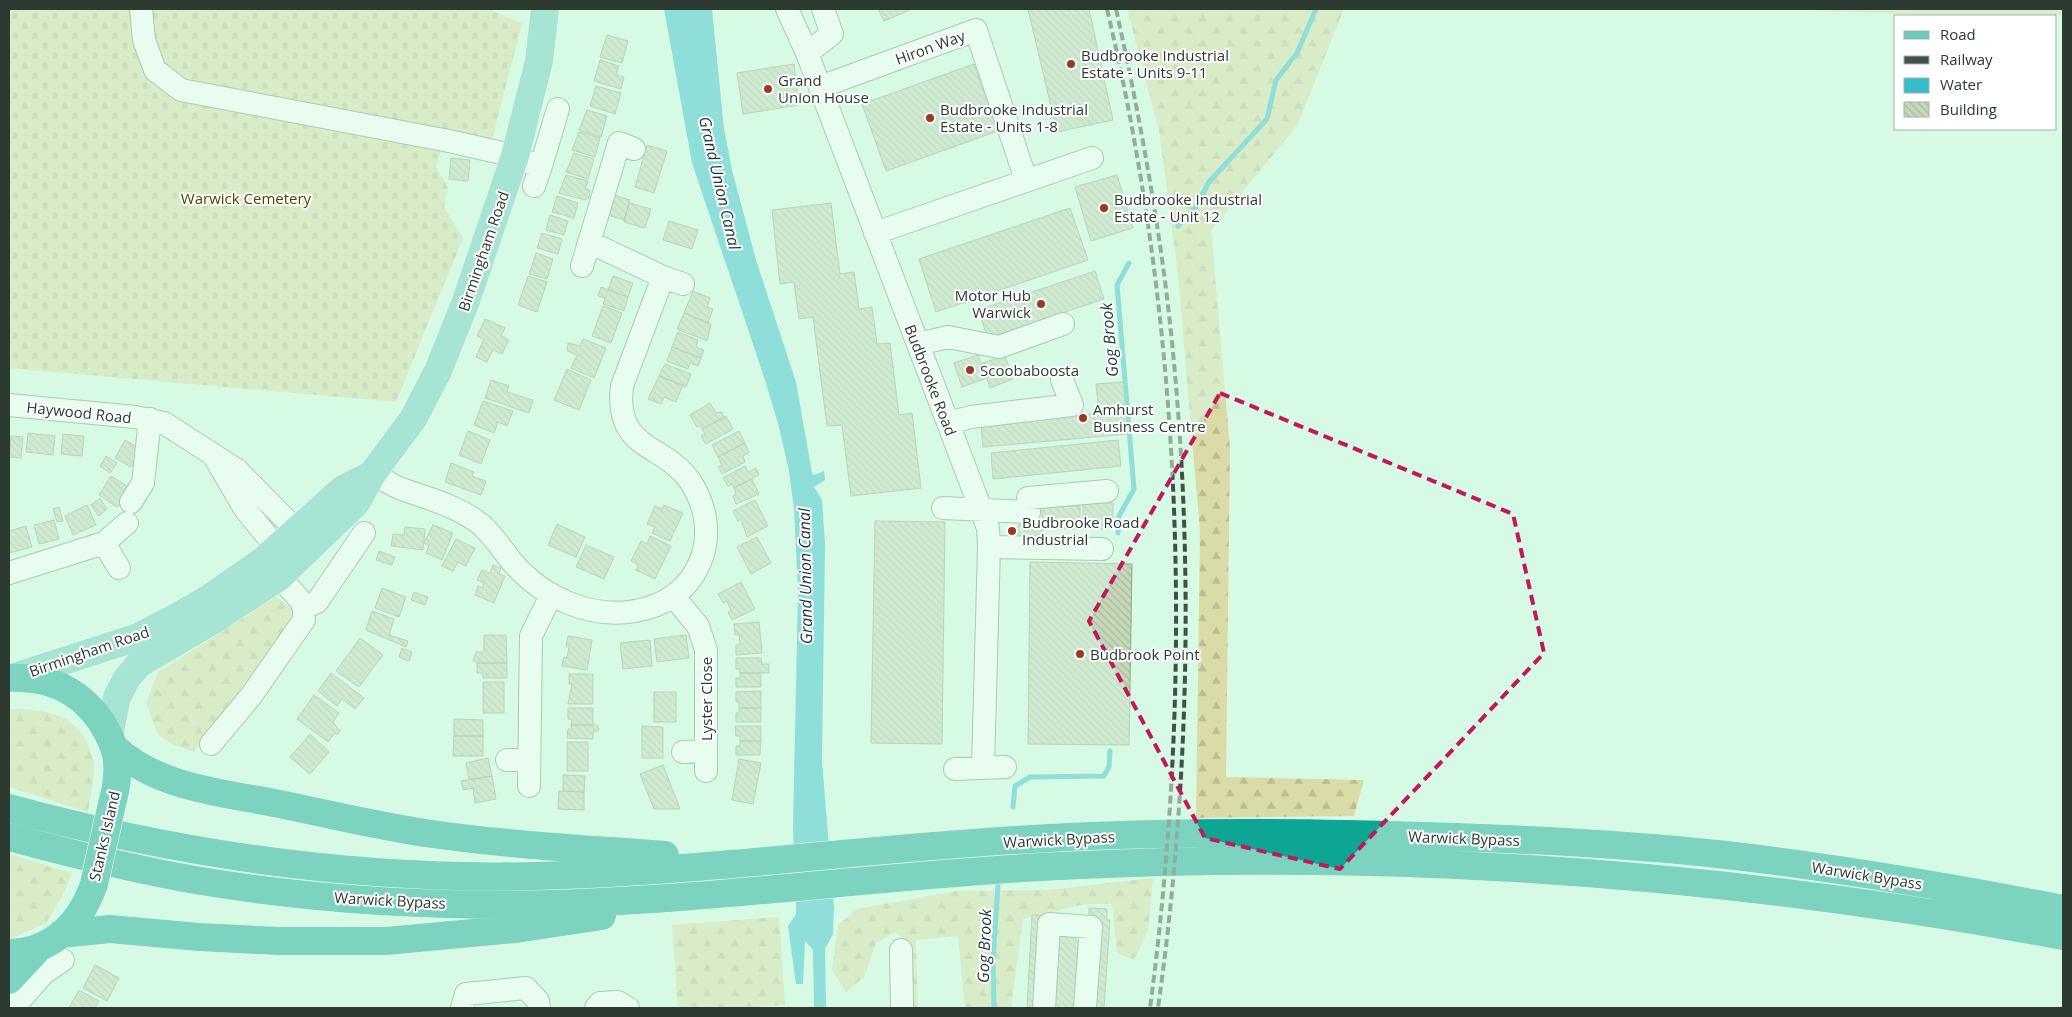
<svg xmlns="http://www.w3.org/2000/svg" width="2072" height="1017" viewBox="0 0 2072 1017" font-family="'Open Sans',sans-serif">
  <defs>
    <pattern id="forest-firs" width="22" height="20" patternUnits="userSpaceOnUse" patternTransform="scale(1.25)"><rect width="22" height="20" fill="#dbdba7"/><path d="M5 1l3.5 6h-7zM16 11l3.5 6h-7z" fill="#bcbd90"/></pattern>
    <pattern id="cemetery-stones" width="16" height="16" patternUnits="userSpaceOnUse" patternTransform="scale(1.25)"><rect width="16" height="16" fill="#dbdba7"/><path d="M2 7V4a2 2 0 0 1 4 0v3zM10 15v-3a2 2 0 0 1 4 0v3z" fill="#bcbd90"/></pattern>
    <pattern id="building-back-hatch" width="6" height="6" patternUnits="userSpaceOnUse" patternTransform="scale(1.25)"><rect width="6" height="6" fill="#c5d8b9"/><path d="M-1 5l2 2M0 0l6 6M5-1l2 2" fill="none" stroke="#a9baa0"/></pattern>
  </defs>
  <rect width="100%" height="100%" fill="#d7fae4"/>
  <path fill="url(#forest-firs)" d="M1127 9H1344L1297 126 1211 230 1230 448 1226 777 1364 780 1354 816 1196 818 1200 532 1178 274 1159 130Z
    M1785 9H2063V15L1949 16Z
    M275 596 298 613 194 752C156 738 160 741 146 703L158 672Z
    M12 709C45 709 80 715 90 750 91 755 94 760 94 765 94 781 90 797 88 812L9 787V710Z
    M9 854 72 873 62 897 46 923 12 938H9Z
    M1153 878 1148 930 1134 960 1117 953 1112 904H1085L1023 919 1011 1008H965L958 936 916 940 918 1008H905L906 940 895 932 876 943 864 977 846 992 832 970 838 925 857 909 957 891 1048 890Z
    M779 917 785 1005 747 1008H678L672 925Z"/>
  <path fill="url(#cemetery-stones)" d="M9 9H489L522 23 487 159 442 147 436 167 448 188 444 207 463 238 396 402 9 368Z"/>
  <path fill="#36bdcd" d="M664 9H712L724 129 732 170 756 260 796 382 812 473 814 475 824 471 825 480 814 487 822 500 825 544 822 761 834 908 833 934 825 949 826 1008H814L813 950 805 941 803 984H796L788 926 796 914V907L793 826 798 591 794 509 789 471 778 423 763 374 692 163Z"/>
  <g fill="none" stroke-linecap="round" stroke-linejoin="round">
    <path stroke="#36bdcd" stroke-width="5" d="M1178 226 1196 207 1209 182 1267 119 1276 80 1297 53 1316 9
      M1118 533 1119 516 1134 489 1117 285 1129 263
      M1013 807 1015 786 1030 777 1104 776 1109 767 1110 751
      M994 1008 993 959 998 885"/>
  </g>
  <path fill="url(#building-back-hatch)" stroke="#94a688" d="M878 9H912L884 21Z
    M1028 9H1089L1113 120 1057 132Z
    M607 35 628 41 622 63 600 57Z
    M600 60 619 66 616 75 624 77 621 89 594 81Z
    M794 64 799 105 743 114 737 73Z
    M974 64 998 131 886 171 862 104Z
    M596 86 621 93 615 114 590 106Z
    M587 110 607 116 601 137 579 130Z
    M579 132 600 138 595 157 572 150Z
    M647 145 667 151 654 193 635 187Z
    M574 153 594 159 588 179 566 172Z
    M451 158 470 160 468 181 449 179Z
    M566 175 588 181 585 189 590 190 589 198 585 200 559 193Z
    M1117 175 1133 228 1091 241 1075 187Z
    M611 194 630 200 624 220 605 214Z
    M557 196 578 203 574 218 552 212Z
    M629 203 651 209 645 228 624 222Z
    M831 203 840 274 854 272 859 309 872 307 877 344 890 343 899 415 912 413 921 488 851 496 842 425 827 426 813 317 799 319 794 282 780 284 772 210Z
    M1070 208 1088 260 936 312 919 259Z
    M550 215 568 221 564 235 546 230Z
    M669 221 698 230 692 249 663 240Z
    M542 233 562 239 558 254 537 248Z
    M536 253 553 259 547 279 529 274Z
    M1095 271 1104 299 988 338 978 310Z
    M528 276 547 282 537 312 518 305Z
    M613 276 633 283 628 297 608 290Z
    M601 287 628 297 624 311 603 304 605 298 598 296Z
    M693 291 710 298 707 307 713 309 708 323 684 313Z
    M603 306 622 313 611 343 592 336Z
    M684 313 711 324 707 341 677 329Z
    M485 319 505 328 501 336 509 340 502 354 493 350 487 362 476 357 484 339 477 336Z
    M678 332 698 340 696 347 704 350 701 358 672 347Z
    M583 339 606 348 594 378 571 368 577 355 567 351 568 343 580 346Z
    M672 347 701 358 698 366 690 363 688 369 667 361Z
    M978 355 987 378 962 387 954 363Z
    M1005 356 1013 379 990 388 982 363Z
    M665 364 691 374 686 387 659 376Z
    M567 369 591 380 579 410 554 400Z
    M659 376 683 385 676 402 664 397 661 404 648 399Z
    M491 380 509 386 507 392 533 400 529 413 485 398Z
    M1123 382 1128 434 983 447 981 424 1099 413 1096 384Z
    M483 401 513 411 507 426 498 422 494 433 474 425Z
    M710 403 716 413 722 412 724 418 702 429 700 426 697 427 690 415Z
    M726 416 733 429 706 444 701 436 705 434 702 429Z
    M468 431 490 440 481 464 459 455Z
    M739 431 745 443 718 457 712 445Z
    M28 433 55 436 53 455 26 452Z
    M63 434 84 436 82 456 61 454Z
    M11 436 23 437 21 458 9 457Z
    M125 440 141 449 131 467 115 458Z
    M1118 440 1121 466 993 479 991 453Z
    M745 443 749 453 743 456 745 462 722 474 718 467 722 465 718 457Z
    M106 456 117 463 110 473 100 466Z
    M451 463 474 472 472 476 486 481 481 495 445 482Z
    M745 466 748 472 756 468 759 475 734 488 732 484 728 486 723 478Z
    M111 476 130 488 117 507 99 495Z
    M752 479 759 494 736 504 733 496 736 494 734 488Z
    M100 498 107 509 99 516 91 505Z
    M755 500 768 526 747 537 741 519 738 521 733 511Z
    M1083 503H1113V529H1083Z
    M87 505 96 525 73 535 65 516Z
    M664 505 683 513 670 541 652 533 655 527 647 524 655 506 662 509Z
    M1042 506H1080V529H1042Z
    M59 507 63 521 57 522 53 509Z
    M54 520 59 539 39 544 34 525Z
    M875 521 945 522 942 744 871 743Z
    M557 524 585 537 576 557 548 545Z
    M433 525 453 533 442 560 426 553 429 545 424 543Z
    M1018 525H1042V539H1018Z
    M26 526 32 547 9 553V531Z
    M405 527 425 529 423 550 391 546 393 534 404 535Z
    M1009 528H1016V535L1009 534Z
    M650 536 671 546 655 579 636 570 638 565 631 561 641 541 647 544Z
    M757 537 771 563 751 574 737 547Z
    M456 539 475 548 466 566 458 562 453 571 442 566Z
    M586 545 614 557 604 579 576 567Z
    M379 551 395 557 392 565 376 560Z
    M1030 562 1132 564 1129 745 1028 744Z
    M493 565 501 568 499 574 505 576 494 603 475 595 478 586 482 588 484 583 477 580 482 570 490 573Z
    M741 582 755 609 732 620 728 612 731 611 727 601 723 603 718 594Z
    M382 588 406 597 399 617 375 608Z
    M414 592 428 597 425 605 411 600Z
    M372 611 394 619 389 635 408 641 406 647 366 630Z
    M759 622 762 653 736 655V645L740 644 739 634 735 635 734 624Z
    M484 635H506L507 663H477L473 660 476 652H484Z
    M686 635 689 658 657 662 654 639Z
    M568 636 592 640 587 670 562 666 564 657 567 658 569 647 566 646Z
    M360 638 383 655 359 687 336 671Z
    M650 640 652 666 623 669 620 643Z
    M402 648 412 652 409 661 399 657Z
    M736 658H761L762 664H769V673H740V669H736Z
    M477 663H507V678H483V673H477Z
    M331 673 364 698 355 709 342 699 337 706 318 691Z
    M740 673H761V687H736V678H740Z
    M569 674H593V704H568L572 684H569Z
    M483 682H504V713H483Z
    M761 691V708H739V702H736V692Z
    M654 692H676V722H654Z
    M314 695 339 713 333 722 340 731 338 734H334L328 742 297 719Z
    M568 708H593V725H571L572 719H568Z
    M739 708H761V722H736V713H739Z
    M454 719 483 720V736H454Z
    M571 725H597L599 730 593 732V739L567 738 568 729H572Z
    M642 726 663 727V758H642Z
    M735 726H761V741H740V736H736Z
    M310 734 329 752 310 774 290 757Z
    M454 736H483V756H453Z
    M740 741H761L760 755H736V746H740Z
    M567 742H588V771H567Z
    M488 758 492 776 469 780 466 763Z
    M739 759 761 763 753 804 732 800Z
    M663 765 680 809H654L640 774Z
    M563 775 585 776 584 792 563 791Z
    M492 776 496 799 475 803 473 788 463 790 461 781Z
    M559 791 584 792V810L558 809Z
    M1089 908 1107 909V920H1110L1104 1008H1027L1032 915 1089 918Z
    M95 965 119 978 107 1001 83 988Z
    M79 990 99 1001 95 1008H69Z"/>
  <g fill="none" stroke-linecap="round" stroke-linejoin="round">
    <defs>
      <path id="minor" d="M141 9 144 40 155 70 181 90 449 141 515 156
        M787 9 807 53 988 528 989 547 983 768
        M807 53 832 34 823 9
        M820 87 976 30 1026 180
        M528 162 541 166 534 186
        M541 166 558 109
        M875 233 1092 158
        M582 266 619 143 634 149
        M663 277 683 284
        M918 344 948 337 999 347 1063 324
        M9 405 135 417 164 423 237 470 296 530 297 547
        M948 423 971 417 1072 405 1062 380
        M215 458 245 509 276 547 293 555
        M372 474C382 478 390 484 399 488 426 498 455 505 479 523 493 534 502 550 513 563 543 597 589 619 635 611 699 601 726 535 690 481 664 443 614 451 622 386L663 277 589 242
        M131 502 143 483 150 419
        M943 508 1029 512 1028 498 1107 491
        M104 543 119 568
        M989 547 1102 549
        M9 573 104 543 127 523
        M674 597 698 626 706 650V771
        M304 608 317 602 364 533
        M211 744 251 696 304 620V608L301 601 268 564
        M683 752 706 751
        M507 760H529
        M955 769 1005 767
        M529 786 531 636 551 595
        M901 950 902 1008
        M13 1008 44 973 63 960
        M462 1008 466 994 526 988 538 1001 539 1008
        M596 1008 600 1003 618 1002 628 1008
        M1044 1008 1049 924 1091 927 1085 1008"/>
      <path id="major" d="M14 677 138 637 175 618 211 597 264 560 343 489 369 476
        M109 736 117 697 127 678 139 664 212 621 279 577 356 503 372 474 413 419 438 371 466 301 515 156 539 61 545 9"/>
      <path id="highway" d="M9 678C16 677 24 678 32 679 71 683 100 710 114 747 120 764 117 787 112 804
        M115 748C159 789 227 793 284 805 333 815 383 827 432 834 509 845 588 849 665 855
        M9 808C189 857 376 883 563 875 726 869 888 846 1050 838 1175 831 1300 832 1424 836 1528 839 1632 844 1735 856 1845 869 1955 888 2063 909
        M9 837C72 854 136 870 201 881 317 900 436 907 553 904 723 899 891 874 1061 866 1396 849 1733 874 2063 936
        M61 934 110 929 199 937 278 941H386L516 929 602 916
        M9 953C52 952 80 924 94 884
        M9 980 37 950"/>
    </defs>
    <use href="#minor" stroke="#73937f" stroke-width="24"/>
    <use href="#major" stroke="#fff" stroke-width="29"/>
    <use href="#highway" stroke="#fff" stroke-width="29"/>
    <use href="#minor" stroke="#fff" stroke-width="22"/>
    <use href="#major" stroke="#6ec9bf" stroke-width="28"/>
    <use href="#highway" stroke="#0da594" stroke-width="28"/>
    <path stroke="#415147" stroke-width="4" stroke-dasharray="8 4" stroke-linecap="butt" d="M1107 9C1184 335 1194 676 1150 1008
      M1116 9C1137 104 1155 200 1167 297 1195 532 1191 774 1158 1008"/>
    <defs>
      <path id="highway-bridge" d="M94 884 112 804"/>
    </defs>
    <use href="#highway-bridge" stroke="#fff" stroke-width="29" stroke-linecap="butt"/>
    <use href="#highway-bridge" stroke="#0da594" stroke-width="28"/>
  </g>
  <path d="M0 0H2072V1017H0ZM1220 393 1513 514 1544 653 1340 869 1205 838 1089 621Z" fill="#d7fae4" fill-opacity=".55" fill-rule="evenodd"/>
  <path fill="none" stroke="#c2185b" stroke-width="4" stroke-dasharray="10 6" stroke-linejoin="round" d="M1220 393 1513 514 1544 653 1340 869 1205 838 1089 621Z"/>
  <g fill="#9f361f" stroke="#fff" stroke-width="2">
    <circle cx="1071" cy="64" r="5"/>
    <circle cx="768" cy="89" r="5"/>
    <circle cx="930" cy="118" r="5"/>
    <circle cx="1104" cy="208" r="5"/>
    <circle cx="1041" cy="304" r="5"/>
    <circle cx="970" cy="370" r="5"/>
    <circle cx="1083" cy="418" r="5"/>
    <circle cx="1012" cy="531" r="5"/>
    <circle cx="1080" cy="654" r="5"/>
  </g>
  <g text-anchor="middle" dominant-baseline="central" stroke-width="4" stroke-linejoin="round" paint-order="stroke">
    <g font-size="15" fill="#2c3a31" stroke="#fff">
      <text transform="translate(930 47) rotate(-20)">Hiron Way</text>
      <text transform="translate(483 251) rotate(-71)">Birmingham Road</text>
      <text transform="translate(931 380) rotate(69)">Budbrooke Road</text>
      <text transform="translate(79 412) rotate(6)">Haywood Road</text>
      <text transform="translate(89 651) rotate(-19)">Birmingham Road</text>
      <text transform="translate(706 699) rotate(-90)">Lyster Close</text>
      <text transform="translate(104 836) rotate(-77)">Stanks Island</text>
      <text transform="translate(1464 838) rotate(2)">Warwick Bypass</text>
      <text transform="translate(1059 839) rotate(-3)">Warwick Bypass</text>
      <text transform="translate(1867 875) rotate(9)">Warwick Bypass</text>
      <text transform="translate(390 900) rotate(3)">Warwick Bypass</text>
    </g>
    <g font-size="15" fill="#2c3a31" stroke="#fff" text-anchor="start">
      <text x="1081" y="55">Budbrooke Industrial<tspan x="1081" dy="17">Estate - Units 9-11</tspan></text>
      <text x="778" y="80">Grand<tspan x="778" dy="17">Union House</tspan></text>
      <text x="940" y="109">Budbrooke Industrial<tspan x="940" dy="17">Estate - Units 1-8</tspan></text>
      <text x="1114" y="199">Budbrooke Industrial<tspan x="1114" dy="17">Estate - Unit 12</tspan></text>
      <text x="1031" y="295" text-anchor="end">Motor Hub<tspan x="1031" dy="17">Warwick</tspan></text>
      <text x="980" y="370">Scoobaboosta</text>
      <text x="1093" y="409">Amhurst<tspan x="1093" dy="17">Business Centre</tspan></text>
      <text x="1022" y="522">Budbrooke Road<tspan x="1022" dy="17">Industrial</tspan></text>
      <text x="1090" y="654">Budbrook Point</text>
    </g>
    <g font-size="15" fill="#4a4800" stroke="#fff">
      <text x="246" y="198">Warwick Cemetery</text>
    </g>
    <g font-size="16" font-style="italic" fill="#1c3235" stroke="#fff">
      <text transform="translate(720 183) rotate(77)">Grand Union Canal</text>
      <text transform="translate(1109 340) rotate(-95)">Gog Brook</text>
      <text transform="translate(805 576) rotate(-91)">Grand Union Canal</text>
      <text transform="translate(984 946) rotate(-88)">Gog Brook</text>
    </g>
  </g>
  <rect width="2072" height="1017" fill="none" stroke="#2c3a31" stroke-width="20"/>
  <rect x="1894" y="15" width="162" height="115" fill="#ffffff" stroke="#abb0ad"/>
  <rect x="1904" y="31" width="25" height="8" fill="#6ec9bf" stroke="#abb0ad"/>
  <text x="1940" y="40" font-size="15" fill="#2c3a31">Road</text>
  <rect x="1904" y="56" width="25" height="8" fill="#415147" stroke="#abb0ad"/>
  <text x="1940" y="65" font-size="15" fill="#2c3a31">Railway</text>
  <rect x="1904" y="78" width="25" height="15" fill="#36bdcd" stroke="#abb0ad"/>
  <text x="1940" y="90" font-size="15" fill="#2c3a31">Water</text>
  <rect x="1904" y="102" width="25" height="15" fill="url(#building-back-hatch)" stroke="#abb0ad"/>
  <text x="1940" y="115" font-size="15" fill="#2c3a31">Building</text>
</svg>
